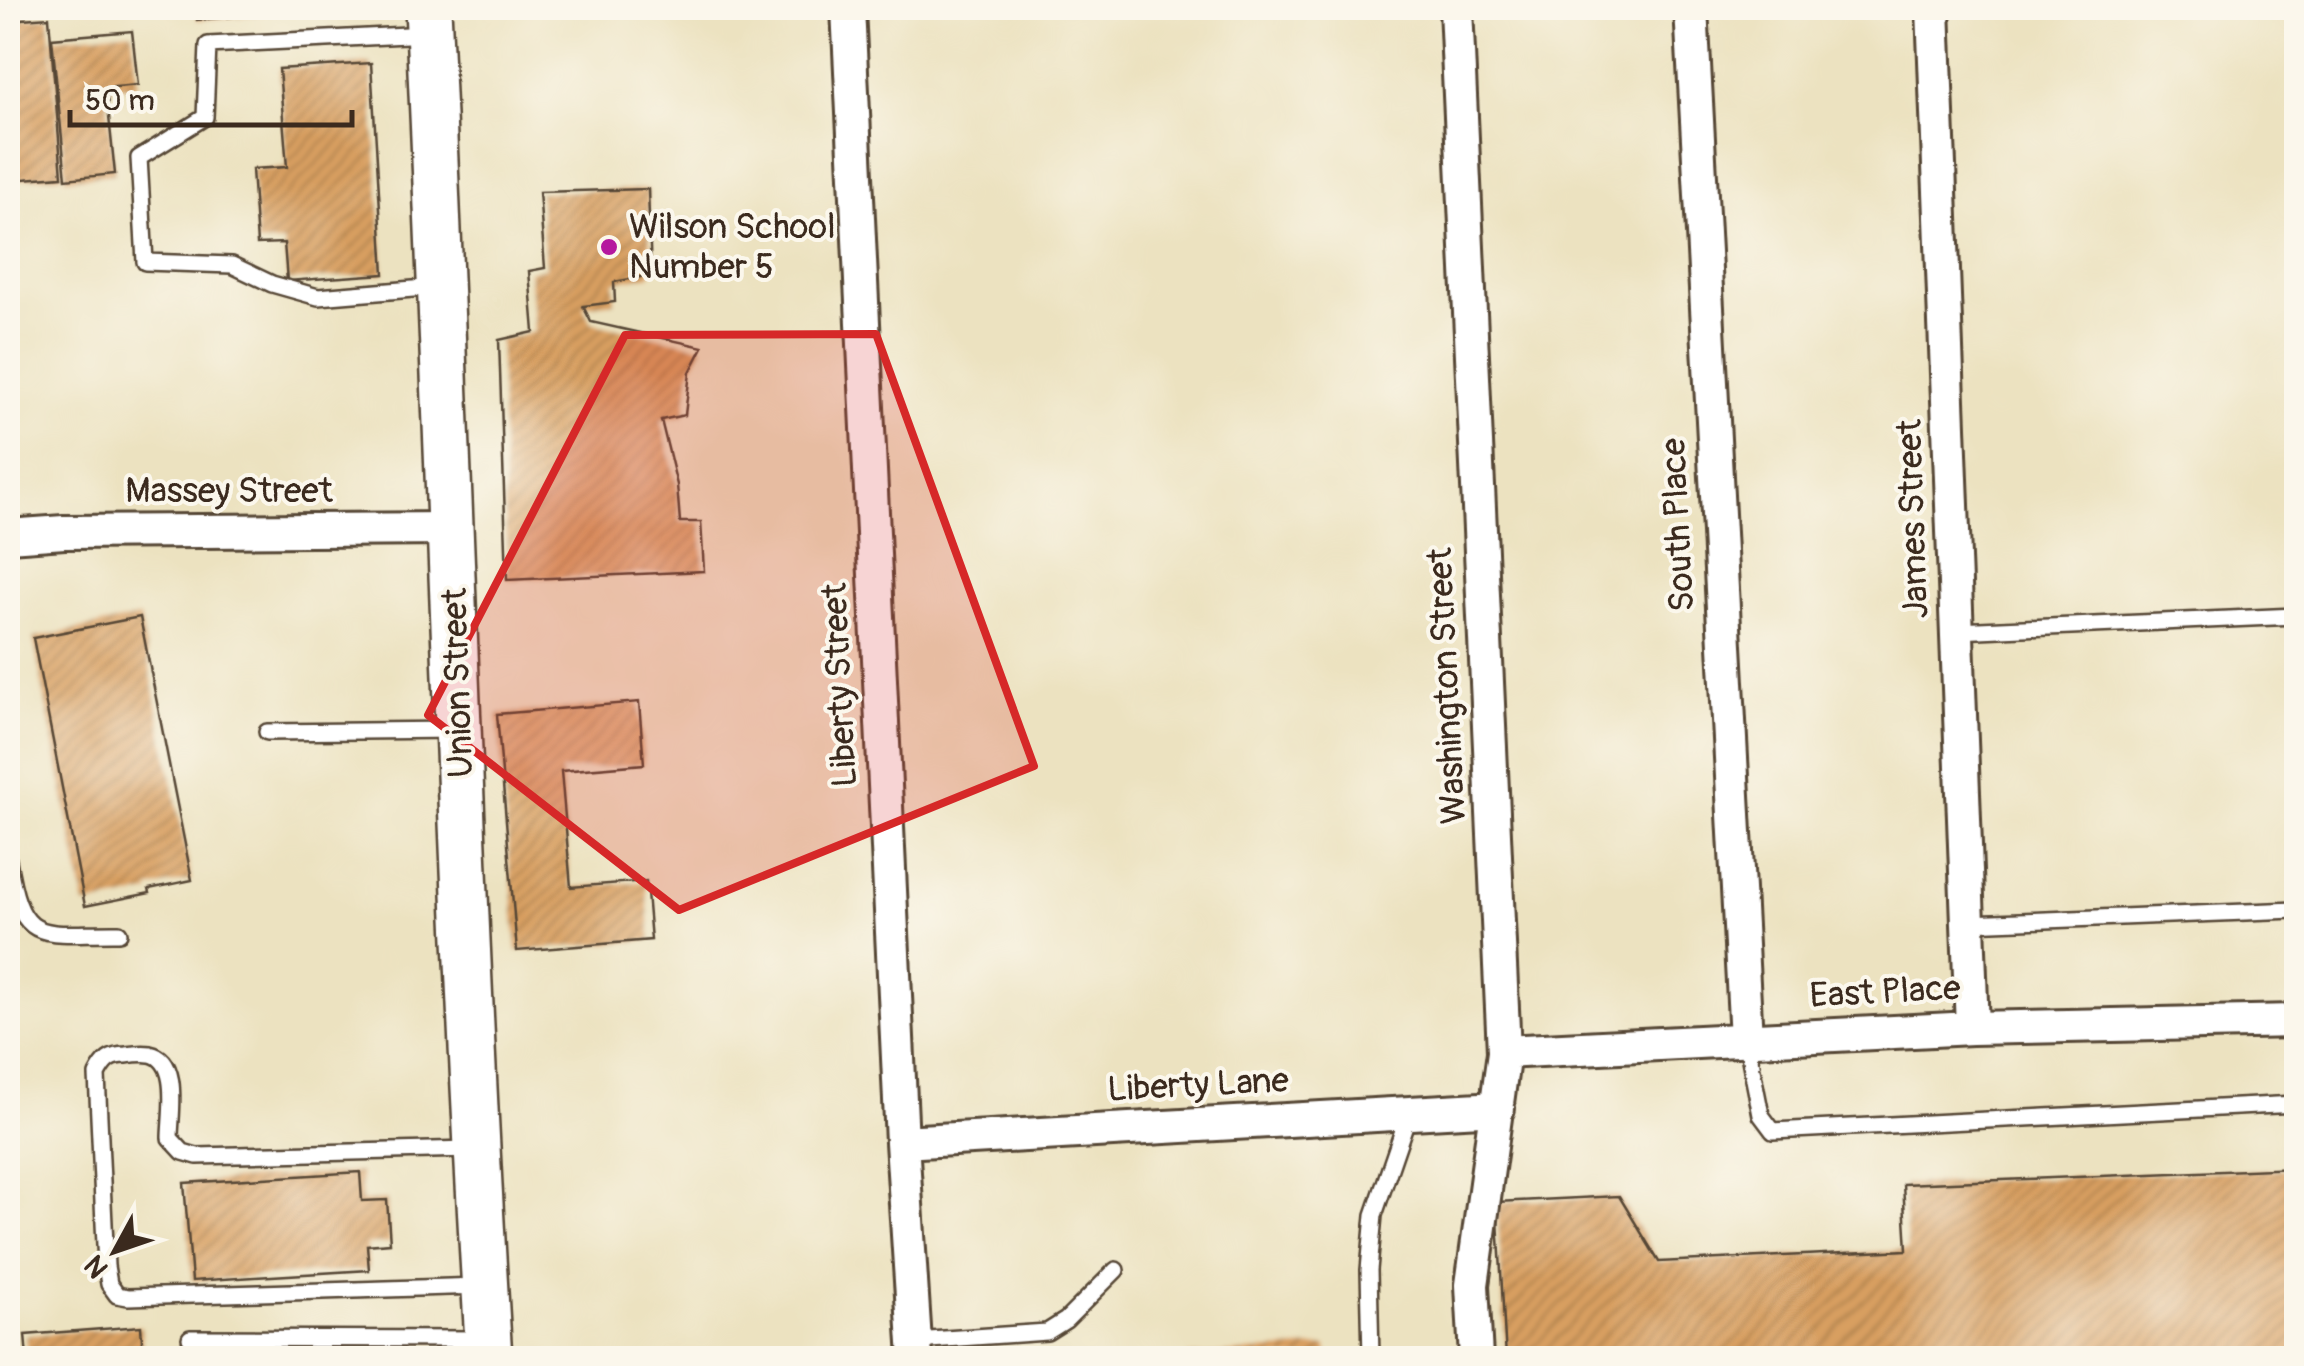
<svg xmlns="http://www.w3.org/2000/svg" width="2304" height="1366" viewBox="0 0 2304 1366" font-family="Pangolin,sans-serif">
  <defs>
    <pattern id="building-hatch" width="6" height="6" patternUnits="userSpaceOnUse" patternTransform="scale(2.5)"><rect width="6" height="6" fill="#d89f61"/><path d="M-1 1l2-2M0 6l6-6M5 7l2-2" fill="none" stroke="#b0824f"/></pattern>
  </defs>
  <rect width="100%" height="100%" fill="#fbf7ec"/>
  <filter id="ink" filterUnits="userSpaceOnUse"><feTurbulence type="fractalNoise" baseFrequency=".01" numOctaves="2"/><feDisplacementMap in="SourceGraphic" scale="20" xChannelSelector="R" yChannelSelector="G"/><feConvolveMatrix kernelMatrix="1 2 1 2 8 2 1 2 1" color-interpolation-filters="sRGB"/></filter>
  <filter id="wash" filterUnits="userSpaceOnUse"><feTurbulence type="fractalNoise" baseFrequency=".0048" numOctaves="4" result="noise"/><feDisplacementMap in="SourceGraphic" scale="40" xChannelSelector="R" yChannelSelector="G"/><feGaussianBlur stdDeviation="2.25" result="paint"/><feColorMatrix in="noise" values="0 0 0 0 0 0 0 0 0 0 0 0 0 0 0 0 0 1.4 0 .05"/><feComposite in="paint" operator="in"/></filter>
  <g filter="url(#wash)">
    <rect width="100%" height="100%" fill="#ece2c0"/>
    <g id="blocks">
      <path fill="url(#building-hatch)" d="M196 8H314V10L197 20Z
        M49 17 62 176 10 180 8 20Z
        M132 31 138 85 106 88 115 174 66 179 52 38Z
        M371 63 384 274 287 281 284 243 257 244 252 169 287 167 279 69Z
        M648 189 651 275 614 282 615 302 583 306 591 322 703 347 690 372 685 415 661 420 677 485 680 522H701L704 571 507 580 499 340 534 332 529 271 545 268 539 192Z
        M140 617 192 880 149 889 150 893 85 906 33 638Z
        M639 702 644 764 561 771 571 887 646 881 651 940 517 951 497 714Z
        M2296 1168V1358H1506L1497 1202 1619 1196 1659 1262 1907 1250 1903 1184Z
        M360 1172 362 1201 387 1200 390 1243 367 1245 369 1270 192 1281 184 1183Z
        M141 1326 143 1358H27L25 1335Z
        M1327 1346 1328 1358H1186V1356Z"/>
    </g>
  </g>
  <g filter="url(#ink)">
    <use href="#blocks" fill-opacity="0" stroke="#564636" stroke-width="2.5"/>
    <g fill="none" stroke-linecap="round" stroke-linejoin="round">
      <defs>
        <path id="lane" d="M427 34 208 45 205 117 139 158 145 262 232 265 272 284 318 297 437 287
          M1957 631 2296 616
          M267 732 456 730
          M8 860C22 948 40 932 119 933
          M1968 923 2296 910
          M1746 1039 1761 1115 1773 1131 2296 1104
          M471 1149 197 1156 183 1152 170 1138C170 1115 181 1060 150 1054 143 1053 133 1054 126 1055 110 1055 104 1061 97 1075L106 1266 109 1284 117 1295 128 1297 481 1286
          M190 1338 484 1339
          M915 1341 1047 1332 1066 1320 1116 1270
          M1371 1358 1369 1270 1374 1215 1409 1113"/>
        <path id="street" d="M848 8 902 1142 916 1358
          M1456 8 1504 1052 1472 1285 1476 1358
          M1691 8 1746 1039
          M1933 8 1972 1028
          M8 536 64 532 452 529
          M1504 1052 1972 1028 2296 1021
          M902 1142 1498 1108"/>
        <path id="secondary" d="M428 8C450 458 461 909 489 1358"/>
      </defs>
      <use href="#lane" stroke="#564636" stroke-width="20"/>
      <use href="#street" stroke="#564636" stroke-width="38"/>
      <use href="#secondary" stroke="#564636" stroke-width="50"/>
      <use href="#lane" stroke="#fff" stroke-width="15"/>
      <use href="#street" stroke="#fff" stroke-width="32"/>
      <use href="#secondary" stroke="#fff" stroke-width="45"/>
    </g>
  </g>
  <path fill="#d62828" fill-opacity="0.2" stroke="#d62828" stroke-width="8" stroke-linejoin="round" d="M876 334 1034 766 679 910 428 715 625 335Z"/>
  <circle fill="#b5179e" stroke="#fbf7ec" stroke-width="4" cx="609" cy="247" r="10"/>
  <g text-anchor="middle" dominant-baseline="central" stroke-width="8" stroke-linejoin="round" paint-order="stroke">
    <g font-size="35" fill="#3b2a1e" stroke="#fbf7ec" text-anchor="start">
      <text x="629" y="227">Wilson School<tspan x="629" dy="40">Number 5</tspan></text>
    </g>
    <g font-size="35" fill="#3b2a1e" stroke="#fbf7ec">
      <text x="229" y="491">Massey Street</text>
      <text transform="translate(1913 519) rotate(-92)">James Street</text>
      <text transform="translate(1678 525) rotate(-93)">South Place</text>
      <text transform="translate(458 683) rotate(-92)">Union Street</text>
      <text transform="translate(840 685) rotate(-93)">Liberty Street</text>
      <text transform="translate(1447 686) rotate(-93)">Washington Street</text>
      <text transform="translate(1885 992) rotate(-3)">East Place</text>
      <text transform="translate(1198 1085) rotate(-3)">Liberty Lane</text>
    </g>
  </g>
  <rect width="2304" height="1366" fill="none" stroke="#fbf7ec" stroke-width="40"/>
  <g transform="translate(115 1251) rotate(230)" stroke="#fbf7ec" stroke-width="8" paint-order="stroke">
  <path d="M0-8L18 38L0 25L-18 38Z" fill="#3b2a1e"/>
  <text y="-15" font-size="28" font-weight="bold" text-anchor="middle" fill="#3b2a1e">N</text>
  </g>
  <path d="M70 110v15h282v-15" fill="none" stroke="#3b2a1e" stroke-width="5"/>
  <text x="85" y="110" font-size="30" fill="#3b2a1e" stroke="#fbf7ec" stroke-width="8" paint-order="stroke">50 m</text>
</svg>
